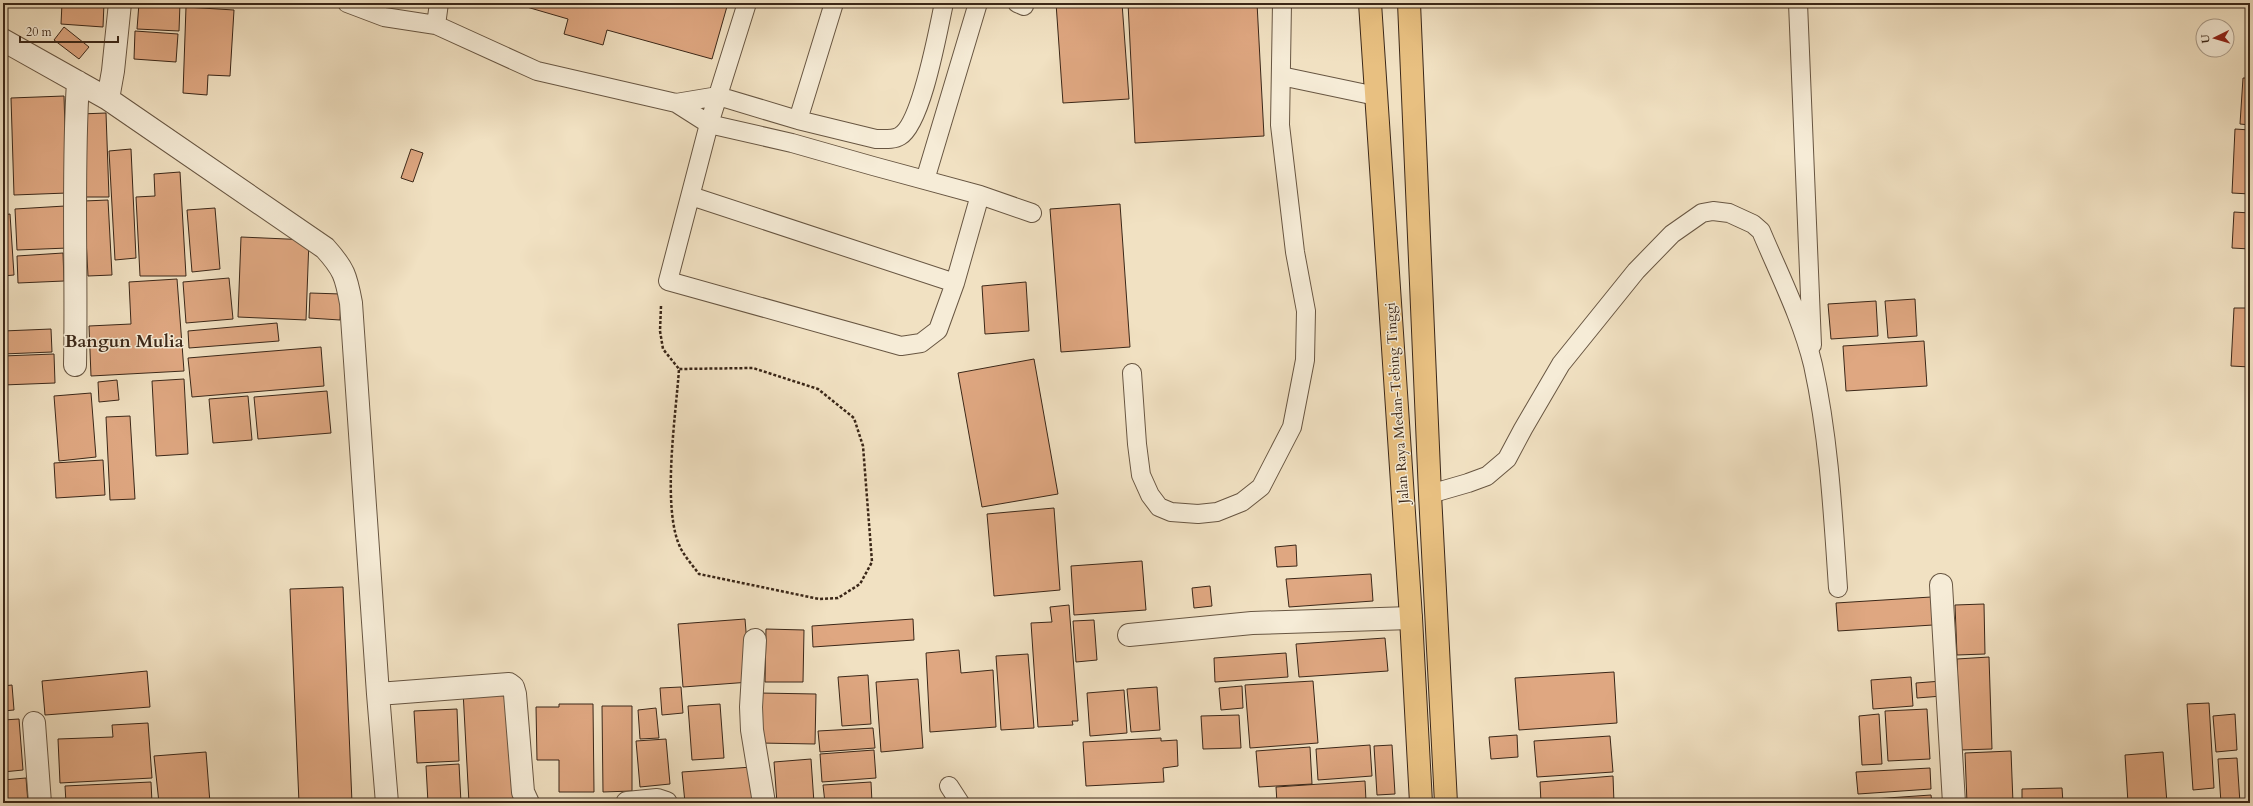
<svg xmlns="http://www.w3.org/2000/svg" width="2253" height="806" viewBox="0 0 2253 806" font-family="Cardo,serif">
  <rect width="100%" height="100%" fill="#f1e1c2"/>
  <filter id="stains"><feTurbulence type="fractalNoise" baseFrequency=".005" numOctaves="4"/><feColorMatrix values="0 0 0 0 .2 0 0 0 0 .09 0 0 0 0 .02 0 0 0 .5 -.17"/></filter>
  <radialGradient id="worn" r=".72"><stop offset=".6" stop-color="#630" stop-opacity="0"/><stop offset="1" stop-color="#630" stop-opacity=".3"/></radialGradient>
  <path fill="#dfa781" stroke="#3b2718" d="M62 3H104L103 27 61 24Z
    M139 3H180L179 31 137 29Z
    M513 3H728L712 59 607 30 603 45 564 34 568 19Z
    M1056 3H1122L1129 99 1063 103Z
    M1128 3H1257L1264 136 1135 143Z
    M186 7 234 10 230 76 208 75 207 95 183 93Z
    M64 27 89 47 79 59 54 40Z
    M135 31 178 34 176 62 134 59Z
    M2243 78H2250V125L2240 124Z
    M64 96 67 193 14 195 11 98Z
    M3 104 6 188H3Z
    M106 113 109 197H83L80 114Z
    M2235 129 2250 130V194L2232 193Z
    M131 149 136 258 115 260 109 151Z
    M411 149 423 153 413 182 401 178Z
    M180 172 186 276H140L136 197 155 196 154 174Z
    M108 200 112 275 88 276 84 201Z
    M1120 204 1130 347 1061 352 1050 209Z
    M65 206 68 248 17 250 15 209Z
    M215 208 220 269 192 272 187 210Z
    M2234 212 2250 213V249L2232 248Z
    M10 214 14 275 3 276V215Z
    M241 237 309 240 306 320 238 317Z
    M63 253 64 281 18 283 17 256Z
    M229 278 233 319 186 323 183 282Z
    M177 279 184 371 91 376 89 326 131 324 129 282Z
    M1026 282 1029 331 985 334 982 286Z
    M310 293 341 294 340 320 309 318Z
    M1915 299 1917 336 1888 338 1885 301Z
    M1876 301 1878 336 1831 339 1828 304Z
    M2234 308H2250V367L2231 366Z
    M277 323 279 341 189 348 188 331Z
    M51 329 52 352 3 354V331Z
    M1924 341 1927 386 1846 391 1843 346Z
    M321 347 324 386 192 397 188 358Z
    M54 354 55 383 3 385V356Z
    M1034 359 1058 494 982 507 958 373Z
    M184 379 188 454 156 456 152 381Z
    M117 380 119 400 99 402 98 382Z
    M327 391 331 433 258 439 254 397Z
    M91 393 96 457 59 461 54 396Z
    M248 396 252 440 213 443 209 399Z
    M130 416 135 499 110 500 106 417Z
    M103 460 105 495 56 498 54 463Z
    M1054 508 1060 590 994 596 987 514Z
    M1296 545 1297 566 1277 567 1275 547Z
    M1142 561 1146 610 1074 615 1071 566Z
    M1371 574 1373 601 1289 607 1286 579Z
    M1210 586 1212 606 1194 608 1192 588Z
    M343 587 352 803H299L290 589Z
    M1931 597 1933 625 1838 631 1836 603Z
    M1984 604 1985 654 1957 655 1955 605Z
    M1069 605 1078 721H1072L1073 725 1038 727 1031 623 1052 622 1050 607Z
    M745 619 750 682 683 687 678 624Z
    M913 619 914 640 813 647 812 626Z
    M1094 620 1097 660 1076 662 1073 621Z
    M766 629 804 630 803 682H765Z
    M1385 638 1388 671 1299 677 1296 644Z
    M959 650 961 673 993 670 996 727 930 732 926 653Z
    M1286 653 1288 677 1215 682 1214 658Z
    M1028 654 1034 728 1001 730 996 656Z
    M1989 657 1992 749 1960 750 1957 659Z
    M147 671 150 707 45 715 42 681Z
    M1614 672 1617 723 1519 730 1515 678Z
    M868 675 871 724 842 726 838 677Z
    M1911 677 1913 706 1873 709 1871 680Z
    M918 679 923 748 881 752 876 682Z
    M1313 681 1318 743 1250 748 1245 685Z
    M1942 681V696L1917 698 1916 683Z
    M12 685 14 710 3 711V686Z
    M1242 686 1243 708 1221 710 1219 688Z
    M681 687 683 713 662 715 660 688Z
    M1157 687 1160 730 1131 732 1127 689Z
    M509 688 516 803H469L463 691Z
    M1124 690 1127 733 1090 736 1087 693Z
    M759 693 816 694 815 744 759 743Z
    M2209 703 2214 788 2193 790 2187 704Z
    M559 704H593L594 792H559V760H537L536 707H559Z
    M720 704 724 758 692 760 688 706Z
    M602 706H632V791L603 792Z
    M656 708 659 738 640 739 638 710Z
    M457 709 459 761 417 763 414 711Z
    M1927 709 1930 759 1888 761 1885 711Z
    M1879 714 1882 764 1862 765 1859 716Z
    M2235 714 2237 750 2216 752 2213 716Z
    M1239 715 1241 748 1203 749 1201 716Z
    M19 719 23 770 3 772V720Z
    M148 723 152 778 60 783 58 739 113 737 112 725Z
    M873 728 875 748 820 752 818 731Z
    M1517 735 1518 757 1491 759 1489 737Z
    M1610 736 1613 772 1537 777 1534 741Z
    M1161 738V741L1177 740 1178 766 1163 768 1164 782 1086 786 1083 742Z
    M666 739 670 784 640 787 636 741Z
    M1370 745 1372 776 1318 780 1316 749Z
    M1392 745 1395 794 1377 795 1374 746Z
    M1310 747 1312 784 1259 787 1256 751Z
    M874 750 876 778 822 782 820 754Z
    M2011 751 2013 803H1967L1965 753Z
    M206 752 210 803H159L154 756Z
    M2163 752 2167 803H2128L2125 755Z
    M2237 758 2240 803H2221L2218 759Z
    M811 759 814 803H777L774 762Z
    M459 764 461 803H428L426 766Z
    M752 767 755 803H685L682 772Z
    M1930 768 1931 789 1858 794 1856 772Z
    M1613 776 1614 803H1541L1540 782Z
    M26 778 28 803H3V780Z
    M1365 781 1366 801 1277 803 1276 787Z
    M151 782 152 803H66L65 786Z
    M871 782 872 803H825L823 785Z
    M2062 788 2063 803H2022V789Z
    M1931 795 1932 803H1858V800Z"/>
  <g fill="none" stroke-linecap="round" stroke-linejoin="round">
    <defs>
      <path id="service" d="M347 3 384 17 436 25
        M439 3 436 25 537 71 676 103 709 124 792 143 873 166 980 195 1032 213
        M747 3 709 124 668 281 901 346 921 343 938 330 955 283 980 195
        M1017 3 1024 6
        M1798 3 1812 345
        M1281 76 1376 96
        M676 103 718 96 798 120 876 139C884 139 894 140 900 136 922 123 938 30 944 3
        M798 120 834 3
        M925 180 978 3
        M691 196 955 283
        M1132 373 1137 444 1141 475 1150 495 1159 507 1171 512 1198 514 1217 512 1242 502 1261 487 1292 427 1305 360 1306 311 1295 252 1280 125 1282 3
        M1430 494 1468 483 1487 476 1507 459 1523 429 1561 364 1636 271 1672 234 1702 213 1713 211 1729 213 1753 224 1761 231C1779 274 1802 319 1813 365 1829 438 1833 514 1838 588
        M949 786 960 803"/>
      <path id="minor" d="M3 40 108 99 325 248C344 269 346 276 351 303L378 694 387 803
        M108 99 113 71 120 3
        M75 365C77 271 72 176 78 82
        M1941 585 1954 803
        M1129 635 1252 623 1411 618
        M755 640 751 707 752 730 764 803
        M378 694 509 684 513 687 515 694 523 792 528 803
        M34 723 40 803
        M627 803 657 800 666 803"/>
      <path id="trunk" d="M1370 3 1411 618 1421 803
        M1409 3 1430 494 1446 803"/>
    </defs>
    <use href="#service" stroke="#685642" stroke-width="20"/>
    <use href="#minor" stroke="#685642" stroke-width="24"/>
    <use href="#trunk" stroke="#3b2718" stroke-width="24"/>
    <path stroke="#3b2718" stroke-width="2.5" stroke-dasharray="3 2" stroke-linecap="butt" d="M661 306 660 331 663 349 679 369C676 415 661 510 681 549 686 558 693 566 699 574L819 599 838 598 860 584 872 562 863 446 854 418 818 389 753 368 679 369"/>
    <use href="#service" stroke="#f6ecd7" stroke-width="18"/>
    <use href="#minor" stroke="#f6ecd7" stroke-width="22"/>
    <use href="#trunk" stroke="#e8c081" stroke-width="22"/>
  </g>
  <g text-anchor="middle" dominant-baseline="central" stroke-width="3" stroke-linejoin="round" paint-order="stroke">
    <g font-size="14" fill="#3b2718" stroke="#f6ecd7">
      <text transform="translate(1397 403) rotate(-94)">Jalan Raya Medan-Tebing Tinggi</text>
    </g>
    <g font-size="18" font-weight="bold" fill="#3b2718" stroke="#f6ecd7">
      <text x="124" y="341">Bangun Mulia</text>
    </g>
  </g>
  <rect width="2253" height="806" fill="none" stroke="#f1e1c2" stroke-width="16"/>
  <rect x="4" y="4" width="2245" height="798" fill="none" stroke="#3b2718" stroke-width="2"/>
  <rect x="8" y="8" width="2237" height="790" fill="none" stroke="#3b2718"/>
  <g transform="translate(2215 38) rotate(265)"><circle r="19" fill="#f6ecd7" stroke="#ab9d8b"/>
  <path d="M0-3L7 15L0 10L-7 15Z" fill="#8f2418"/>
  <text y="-6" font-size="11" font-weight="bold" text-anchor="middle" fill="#3b2718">U</text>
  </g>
  <path d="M20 36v6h98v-6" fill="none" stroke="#3b2718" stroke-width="2"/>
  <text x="26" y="36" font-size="12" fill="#3b2718" stroke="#f6ecd7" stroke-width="3" paint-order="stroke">20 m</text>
  <rect width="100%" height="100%" filter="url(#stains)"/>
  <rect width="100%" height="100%" fill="url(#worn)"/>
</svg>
